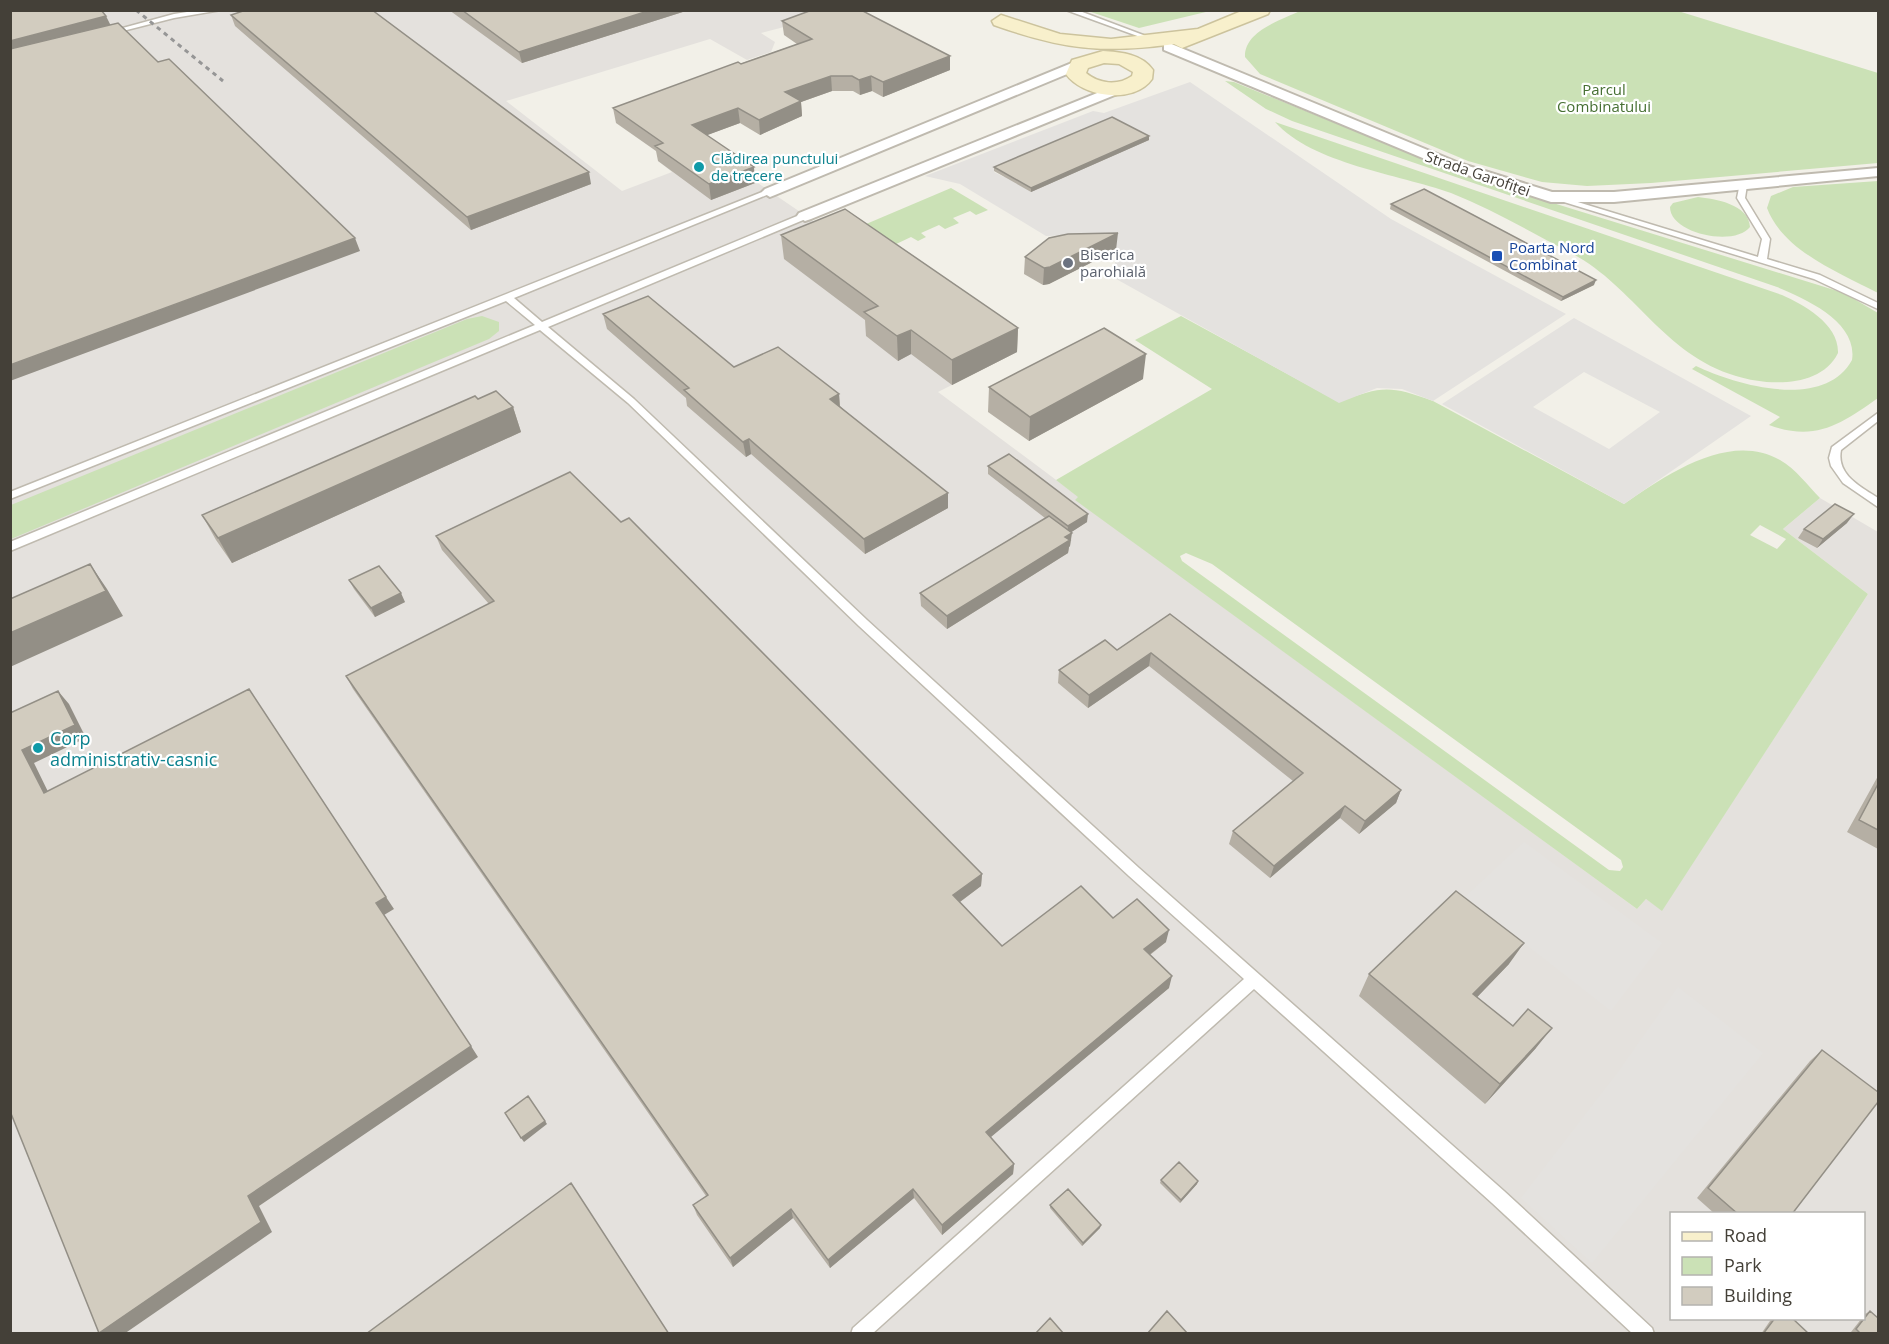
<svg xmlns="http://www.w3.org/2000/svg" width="1889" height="1344" viewBox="0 0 1889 1344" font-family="'Open Sans',sans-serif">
  <rect width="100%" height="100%" fill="#f2f0e8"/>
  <path fill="#e4e1dd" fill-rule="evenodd" d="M10 11H845L761 33 775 42 771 52 747 60 710 39 506 101 622 191 672 172 658 161 702 145 837 237 1017 352 938 392 1079 497 1076 500 1637 909 1646 899 1662 910 1868 594 1783 529 1820 498 1878 532V1333H11ZM1672 1214H1864V1318H1672Z"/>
  <path fill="#cbe1b6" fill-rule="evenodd" d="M1088 11V10L1210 11 1139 28Z
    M1300 11H1678L1878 73V163L1651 183 1587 186 1542 182 1468 161 1260 74 1245 57C1244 31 1281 20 1300 11Z
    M1225 81 1234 82 1466 176 1844 293 1878 313V398C1841 424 1816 442 1769 425L1780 417 1692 369 1696 366C1736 385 1824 411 1852 360 1858 322 1806 299 1777 287L1292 121 1266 109Z
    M1275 122 1782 295C1804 305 1839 324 1838 353 1821 388 1768 386 1736 376 1662 354 1633 284 1569 252 1531 232 1491 209 1451 193 1398 174 1313 164 1275 122Z
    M1878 181V293C1840 273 1783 251 1767 208L1771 196 1793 187Z
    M951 188 988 210 976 215 970 211 953 218 959 223 945 229 939 225 921 233 926 237 918 241 911 237 892 246 852 230Z
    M1698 197C1715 199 1749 204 1750 227 1735 247 1670 234 1670 207L1673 203Z
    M482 316 499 322V331L489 339 11 539V505L467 319Z
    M1181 316 1339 402C1382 386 1389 385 1433 401L1624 504C1666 475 1729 431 1780 460 1796 469 1808 486 1820 498L1783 529 1868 594 1662 911 1646 899 1637 909 1075 500 1078 497 1056 480 1212 389 1135 340ZM1760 525 1786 539 1777 549 1750 535ZM1186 553 1212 564 1621 860 1623 867 1620 871 1609 870 1182 561 1180 556Z"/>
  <path fill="#e4e2df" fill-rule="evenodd" d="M1190 82 1391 219 1566 314 1433 401 1402 389 1377 388 1339 403 1109 275 1117 259 1110 248 1081 235 1046 236 960 184 925 176 1093 111 1104 113ZM1121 126 1004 177 994 172V171Z
    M1574 318 1751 416 1624 504 1442 404ZM1584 372 1660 412 1609 449 1533 407Z
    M1524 842 1662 943 1611 1011 1465 897Z
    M1678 987 1763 1053 1592 1263 1521 1198 1618 1072Z"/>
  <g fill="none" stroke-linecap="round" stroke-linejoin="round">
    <defs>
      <path id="lane" d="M200 10H221L174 18 111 34 108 32 174 14Z
        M1066 10H1077L1159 41 1154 42Z
        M1740 183 1747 185 1745 198 1770 239 1767 259 1820 275 1878 303V309L1814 279 1551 198 1558 196 1758 257 1762 239 1737 198Z
        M767 190 774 192 514 298 542 322 802 214H808V218L548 327 634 399 867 620 1139 868 1504 1191 1652 1328 1654 1334H1633L1492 1203 1254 989 872 1334H851L853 1328 1244 979 1129 876 859 626 628 403 540 330 10 551V542L535 325 506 301 10 499V492Z
        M1878 413V421L1841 450C1836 475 1861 487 1878 498V507L1843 483 1831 466 1829 458 1832 447Z"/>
      <path id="street" d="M1169 43 1459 163 1552 192H1614L1878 168V176L1614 202H1551L1449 169 1164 50V44Z
        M1079 60 1086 64 1084 67 775 195 770 197 762 192 765 189Z
        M1122 83 1129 87 1127 90 811 219 805 221 797 216 799 213Z"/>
      <path id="secondary" d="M1244 10H1270L1268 14 1182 48 1174 44C1102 54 1062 49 994 25L992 21 1001 15 1060 34 1111 39 1198 29Z
        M1103 51C1121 52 1142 54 1153 70L1152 79C1134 105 1082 97 1066 74L1072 60ZM1104 63 1119 64 1133 72 1132 76C1118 86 1099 84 1086 73L1088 68Z"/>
    </defs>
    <use href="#lane" stroke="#bfbaaf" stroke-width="3"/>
    <use href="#street" stroke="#bfbaaf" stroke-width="4"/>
    <use href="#secondary" stroke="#ccc39d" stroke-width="3"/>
    <use href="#lane" fill="#fff" fill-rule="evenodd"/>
    <use href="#street" fill="#fff" fill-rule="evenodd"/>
    <use href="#secondary" fill="#f8f0cc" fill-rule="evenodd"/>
    <path stroke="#969696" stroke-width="3" stroke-dasharray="4.5 4.5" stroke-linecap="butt" d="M136 10 223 81"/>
  </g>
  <path fill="#b5afa4" d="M449 10H689L522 63Z
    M231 15 591 184 471 230 235 26Z
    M782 21 950 56V70L883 97 872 91 860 95 853 91H832L801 102 802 116 760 135 740 123 707 135 755 183 711 200 658 161 656 151 616 123 613 108 797 44 784 35Z
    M1149 136V140L1031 192 994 171V167Z
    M1391 204 1594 285 1561 301 1390 209Z
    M781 235 1018 328 1017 352 952 385 911 354 898 361 866 336 865 320 784 259Z
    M1116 250 1049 284 1043 285 1024 274 1025 257Z
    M603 314 734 367 839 394 840 406 948 508 865 554 751 454 746 457 687 406 686 398 607 329Z
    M1143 379 1029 441 988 412 989 387Z
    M478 399 513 407 521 432 232 563 216 540 202 515Z
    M988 466 1087 522 1071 532 1070 546 1069 547 1068 553 947 629 921 606 920 593 1045 518 988 474Z
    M1847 523 1817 548 1798 538 1804 529Z
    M436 536 982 874 981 886 960 902 1002 946 1113 918 1166 942 1150 955 1169 988 990 1137 1014 1164 1013 1174 942 1235 914 1198 830 1268 793 1218 733 1267 697 1215 693 1205 706 1196 353 689 346 676 489 604 442 550Z
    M349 580 405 602 375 617 354 589Z
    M1170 614 1401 790 1396 803 1359 834 1340 818 1270 878 1229 844 1233 831 1293 781 1149 666 1088 708 1058 683 1059 670 1117 650Z
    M1878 776V849L1847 832Z
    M1509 964 1477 997 1536 1048 1485 1104 1359 996 1369 974Z
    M1822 1050 1792 1214H1715L1697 1198 1810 1061Z
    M1161 1180 1198 1181 1197 1184 1180 1203 1160 1183Z
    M1050 1205 1100 1228 1082 1246 1050 1208Z
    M1870 1311 1878 1334H1853L1851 1332 1862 1318H1863V1316L1865 1314Z
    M1772 1318H1792L1809 1334H1761Z"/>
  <path fill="#938f86" d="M651 10H689L522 63 519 52Z
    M106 16 112 28 10 55V41Z
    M950 56V70L883 97V82Z
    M831 76 832 91 801 102 802 116 760 135 759 120 785 92Z
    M871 76 872 91 860 95 859 80Z
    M738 108 740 123 694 140 692 125Z
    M1149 136V140L1031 192V188Z
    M754 167 755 183 711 200 709 184Z
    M589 172 591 184 471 230 467 217Z
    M1118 233 1116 250 1049 284 1043 285 1044 268Z
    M355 238 360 251 10 381V365Z
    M1596 280 1594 285 1561 301 1563 297Z
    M1018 328 1017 352 952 385V360Z
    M911 330V354L898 361 897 336Z
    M1146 354 1143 379 1029 441 1030 417Z
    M839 394 840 410 830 399Z
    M513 407 521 432 232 563 218 538Z
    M749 439 751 454 746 457 743 442Z
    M948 493V508L865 554 864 539Z
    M1088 514 1087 522 1067 535 1068 526Z
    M1854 514 1847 523 1817 548 1823 539Z
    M1072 533 1070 546 1069 547 1068 553 947 629V616Z
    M90 564 107 589 123 616 10 667V633Z
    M401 593 405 602 375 617 371 608Z
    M1151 653 1149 666 1088 708 1089 695Z
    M58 691 69 704 86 738 34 763 55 806 44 793 22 750Z
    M1401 790 1396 803 1359 834 1365 821Z
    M1345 806 1340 818 1270 878 1274 866Z
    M982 874 981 886 953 907V895Z
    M386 897 394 909 384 915 376 903Z
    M1169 930 1166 942 1141 961 1144 949Z
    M1524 943 1509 964 1460 1015 1473 994Z
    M1172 976 1169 988 985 1142 986 1132Z
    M1552 1028 1536 1048 1485 1104 1500 1084Z
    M471 1046 478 1057 259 1206 272 1232 124 1334 99 1333 248 1196Z
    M545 1121 547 1124 524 1142 521 1138Z
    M1014 1164 1013 1174 942 1235V1225Z
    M1198 1181 1197 1184 1180 1203 1181 1200Z
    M913 1189 914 1198 830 1268 828 1260Z
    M791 1209 793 1218 733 1267 730 1258Z
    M1101 1225 1100 1228 1082 1246 1083 1243Z"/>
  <path fill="#d2ccbf" stroke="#938f86" stroke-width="1.5" d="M10 10H101L106 16 10 41Z
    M246 10H372L589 172 467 217 231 15Z
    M462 10H651L519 52Z
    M812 10H861L950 56 883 82 871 76 859 80 852 76H831L785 92 801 101 759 120 738 108 692 125 754 167 709 184 655 146 663 143 613 108 738 62 741 64 812 39 782 21Z
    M118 23 158 62 169 59 355 238 10 365V49Z
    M1112 117 1149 136 1031 188 994 167Z
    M1424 189 1596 280 1563 297 1391 204Z
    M845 209 1018 328 952 360 911 330 897 336 864 312 878 306 781 235Z
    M1118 233 1050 267 1044 268 1025 257 1049 238 1068 234Z
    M648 296 734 367 778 347 839 394 830 399 948 493 864 539 749 439 743 442 684 390 689 388 603 314Z
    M1104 328 1146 354 1030 417 989 387Z
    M496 391 513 407 218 538 202 515 475 396 478 399Z
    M1009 454 1088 514 1068 526 988 466Z
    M570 472 621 522 629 518 982 874 953 895 1002 946 1081 886 1113 918 1137 899 1169 930 1144 949 1172 976 986 1132 1014 1164 942 1225 913 1189 828 1260 791 1209 730 1258 693 1205 708 1195 346 676 494 601 436 536Z
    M1835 504 1854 514 1823 539 1804 529Z
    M1049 516 1072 533 1065 537 1070 540 947 616 920 593Z
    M90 564 106 591 10 633V599Z
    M379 566 401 593 371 608 349 580Z
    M1170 614 1401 790 1365 821 1345 806 1274 866 1233 831 1303 773 1151 653 1089 695 1059 670 1105 640 1117 650Z
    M249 689 386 897 376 903 471 1046 248 1196 261 1222 99 1333 10 1111V713L58 691 75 725 22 750 44 793Z
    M1878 784V830L1859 820Z
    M1456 891 1524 943 1473 994 1513 1026 1528 1009 1552 1028 1500 1084 1369 974Z
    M1822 1050 1878 1092V1102L1792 1214H1738L1708 1188Z
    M528 1096 545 1121 521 1138 505 1113Z
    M1179 1162 1198 1181 1181 1200 1161 1180Z
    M571 1183 669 1334H366Z
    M1068 1189 1101 1225 1083 1243 1050 1205Z
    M1167 1311 1188 1334H1147Z
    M1870 1311 1878 1318V1334H1861L1856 1329Z
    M1050 1318 1064 1334H1035Z
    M1775 1318H1792L1809 1334H1763Z"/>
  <g fill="#0f9aa8" stroke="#fff" stroke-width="2">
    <circle cx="699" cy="167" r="6"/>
    <circle cx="38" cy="748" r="6"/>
  </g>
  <rect fill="#1a4fb4" stroke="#fff" stroke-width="2" x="1491" y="250" width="12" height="12" rx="3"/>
  <circle fill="#6b7280" stroke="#fff" stroke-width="2" cx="1068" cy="263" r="6"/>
  <g text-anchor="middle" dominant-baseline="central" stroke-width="4.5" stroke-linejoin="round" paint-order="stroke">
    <g font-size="15" fill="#466f32" stroke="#fff">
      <text x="1604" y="89">Parcul<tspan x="1604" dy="17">Combinatului</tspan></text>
    </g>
    <g font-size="15" fill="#0d838f" stroke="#fff" text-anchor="start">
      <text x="711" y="158">Clădirea punctului<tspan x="711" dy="17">de trecere</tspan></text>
    </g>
    <g font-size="15" fill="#444038" stroke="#fff">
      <text transform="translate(1478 173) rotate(19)">Strada Garofiței</text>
    </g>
    <g font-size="15" fill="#164399" stroke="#fff" text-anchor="start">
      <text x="1509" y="247">Poarta Nord<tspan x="1509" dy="17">Combinat</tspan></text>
    </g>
    <g font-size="15" fill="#5b616d" stroke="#fff" text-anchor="start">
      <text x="1080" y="254">Biserica<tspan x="1080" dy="17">parohială</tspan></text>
    </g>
    <g font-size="18" fill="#0d838f" stroke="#fff" text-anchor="start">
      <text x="50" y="738">Corp<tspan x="50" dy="21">administrativ-casnic</tspan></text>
    </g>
  </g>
  <rect width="1889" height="1344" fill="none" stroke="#444038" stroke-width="24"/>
  <rect x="1670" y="1212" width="195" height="108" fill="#ffffff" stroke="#b4b3af" stroke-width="1.5"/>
  <rect x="1682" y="1232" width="30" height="9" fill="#f8f0cc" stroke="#b4b3af" stroke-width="1.5"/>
  <text x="1724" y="1242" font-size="18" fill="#444038">Road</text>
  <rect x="1682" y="1257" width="30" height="18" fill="#cbe1b6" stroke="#b4b3af" stroke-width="1.5"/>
  <text x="1724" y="1272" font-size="18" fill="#444038">Park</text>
  <rect x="1682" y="1287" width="30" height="18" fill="#d2ccbf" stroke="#b4b3af" stroke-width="1.5"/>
  <text x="1724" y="1302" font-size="18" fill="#444038">Building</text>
</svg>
